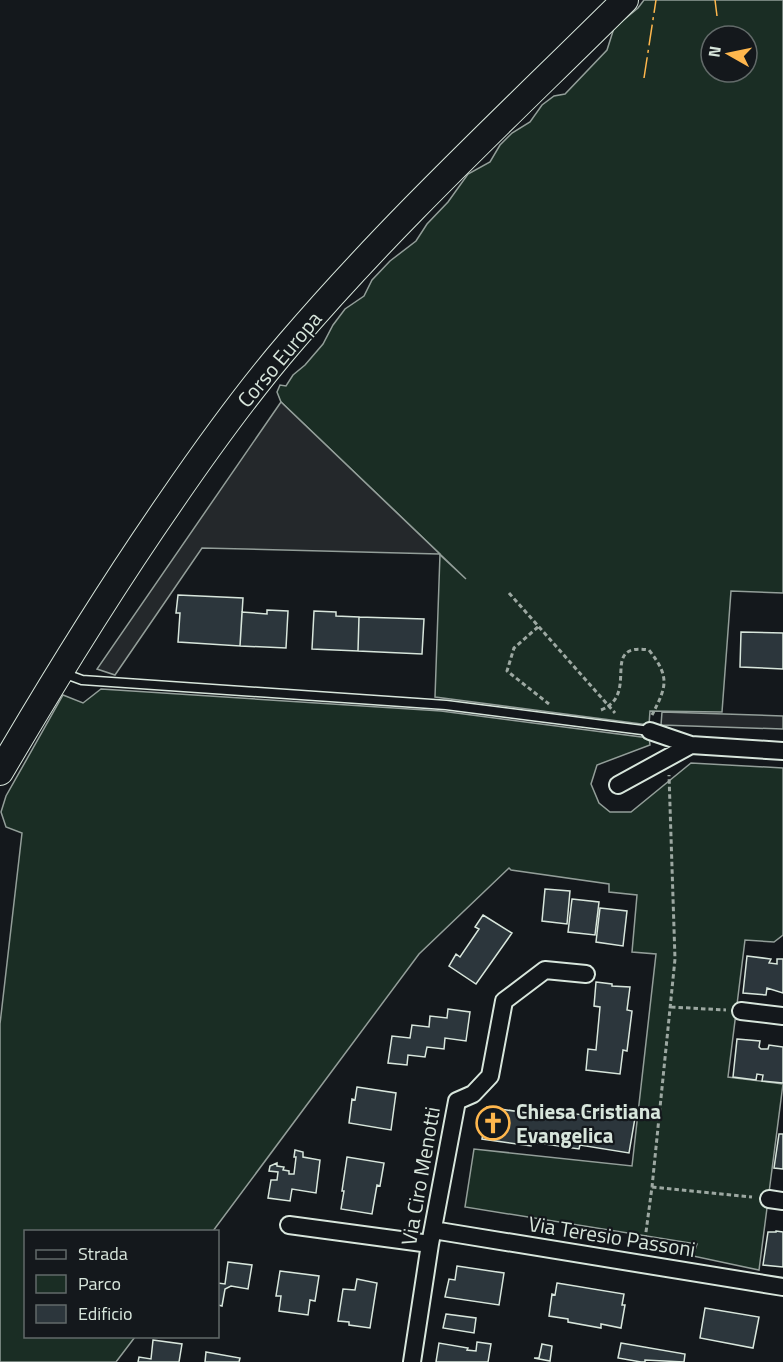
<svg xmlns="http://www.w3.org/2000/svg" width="783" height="1362" viewBox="0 0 783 1362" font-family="'Titillium Web',sans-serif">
  <rect width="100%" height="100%" fill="#14181c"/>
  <path fill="#1a2d24" stroke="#939e99" stroke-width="1.5" fill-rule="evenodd" d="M644 0H783V593L731 591 722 712 650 711 649 725 435 697 440 554 281 402 277 392 280 385 286 386 293 375 305 365 323 344 333 325 345 309 364 296 372 280 390 261 416 241 427 224 448 202 468 174 490 162 500 145 512 133 530 122 542 105 554 96 565 94 607 50 614 28 638 8ZM711 36H747V72H711Z
    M101 689 441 711 649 738 650 745 597 765 591 784 599 803 610 812H631L691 763 783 768V935L774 942 745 940 728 1077 783 1084 759 1270 693 1256 697 1244 465 1207 474 1149 632 1166 656 954 632 952 637 895 609 892V884L511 870 509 868 419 954 213 1231 26 1232V1336L135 1337 116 1362H0V1024L22 833 6 827 1 812 6 796 63 695 83 703Z"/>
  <path fill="#24282b" stroke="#939e99" stroke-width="1.5" d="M281 402 466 579 439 554 202 548 115 675 97 669Z
    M662 712 783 716V729L661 725Z"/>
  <path fill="#2c363c" stroke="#d8e6dc" stroke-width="1.5" d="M178 595 243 598 240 646 178 642 180 613H176Z
    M267 610 288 611 286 648 240 646 242 612 267 614Z
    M314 611 336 612V616L359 617 358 651 312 649Z
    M359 617 424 619 422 654 358 651Z
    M741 632 783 633V669L740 667Z
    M545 889 570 891 567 924 542 921Z
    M572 899 599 902 595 935 568 932Z
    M600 908 627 911 623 946 596 942Z
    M483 915 512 933 476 984 449 966 456 954 460 957 479 929 475 927Z
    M747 956 771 959 769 963 777 964V959H783V993L767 988 766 995 743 993Z
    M596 982 612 984V986L630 987 627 1010 632 1011 627 1051 623 1050 620 1074 586 1070 588 1049 596 1050 600 1007 594 1006Z
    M448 1009 470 1012 466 1041 445 1038 444 1049 427 1047 425 1057 408 1055 407 1065 388 1063 392 1036 410 1038 412 1025 429 1027 430 1016 447 1018Z
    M737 1039 760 1041 759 1047 761 1049H768L769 1045 783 1047V1083L762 1081 763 1075 757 1074 756 1080 733 1077Z
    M357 1087 396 1093 391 1130 349 1123 352 1099 355 1100Z
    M487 1107 534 1114 535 1109 584 1115 585 1111 635 1118 629 1153 580 1145 579 1149 531 1142V1146L482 1139Z
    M779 1134H783V1169L774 1168Z
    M295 1150 303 1152V1157L320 1160 316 1193 292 1189 290 1201 268 1198 271 1180H277L278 1172 269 1171 270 1166 277 1163V1166L284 1167 283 1170 289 1171V1174H294L296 1157H294Z
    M347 1157 384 1163 380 1186 377 1185 372 1214 341 1209 344 1191H342Z
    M776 1231 783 1232V1267L763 1265 768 1232H776Z
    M228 1262 252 1265 248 1289 231 1286 225 1289 222 1306 218 1305V1283L225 1284Z
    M457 1266 504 1273 499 1305 445 1297 449 1279 455 1280Z
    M280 1271 319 1276 315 1301 310 1300 308 1315 279 1311 281 1296H276Z
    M357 1279 377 1283 370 1328 349 1325V1322L338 1321 343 1289 355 1290Z
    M557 1283 624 1294 622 1305H625L621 1328 601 1324V1328L568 1322V1319L549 1316 552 1294 555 1295Z
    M705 1308 759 1317 753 1348 700 1338Z
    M446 1314 476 1318 474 1333 443 1328Z
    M153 1340 182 1344 179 1362H138L139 1357 151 1359Z
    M477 1342 491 1344 488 1362H436L439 1343 468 1348 467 1350 476 1351Z
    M621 1343 685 1354 684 1362 645 1360V1362H641L618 1358Z
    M542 1344 552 1346 550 1361 534 1358H539Z
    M206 1352 240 1358 239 1362H205Z"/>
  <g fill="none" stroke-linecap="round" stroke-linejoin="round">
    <defs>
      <path id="lane" d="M63 673 82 680 446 705 650 731"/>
      <path id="street" d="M650 731 691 745
        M618 785 691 745 783 751
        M741 1011 783 1016
        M769 1199 783 1201
        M289 1225 430 1244
        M433 1230 783 1287
        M412 1362 430 1244 457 1101 473 1094 490 1076 504 1001 545 970 586 974"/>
      <path id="primary" d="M0 772C54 680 110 589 171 501 208 447 246 394 289 344 393 222 511 113 625 0"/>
    </defs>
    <use href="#lane" stroke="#d8e6dc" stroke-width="11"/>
    <use href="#street" stroke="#d8e6dc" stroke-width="20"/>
    <use href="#primary" stroke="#d8e6dc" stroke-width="28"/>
    <path stroke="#9da8a2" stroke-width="3" stroke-dasharray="4.5 3" stroke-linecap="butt" d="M509 593 615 713
      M538 627 514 648 507 671 549 704
      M601 710C641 694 598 642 649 650 670 677 667 686 652 715
      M671 1007 726 1010
      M652 1187 752 1197
      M644 1247 652 1187 675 959 669 775"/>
    <use href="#lane" stroke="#14181c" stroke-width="8"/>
    <use href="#street" stroke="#14181c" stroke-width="16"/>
    <use href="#primary" stroke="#14181c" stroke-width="26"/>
    <path stroke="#ffb74d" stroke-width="1.5" stroke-dasharray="21 4.5 3 4.5" stroke-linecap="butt" d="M715 0 717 16
      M644 78 656 0"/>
  </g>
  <defs>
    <symbol id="church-ring" viewBox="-11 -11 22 22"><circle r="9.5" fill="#14181c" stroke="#ffb74d" stroke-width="1.5"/><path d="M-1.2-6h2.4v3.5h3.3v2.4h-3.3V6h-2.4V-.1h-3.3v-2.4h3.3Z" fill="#ffb74d"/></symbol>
  </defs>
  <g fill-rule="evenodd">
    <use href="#church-ring" x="474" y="1104" width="38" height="38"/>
  </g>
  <g text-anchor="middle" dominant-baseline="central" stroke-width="4.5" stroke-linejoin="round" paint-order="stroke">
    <g font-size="21" fill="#d8e6dc" stroke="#14181c">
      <text transform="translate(279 359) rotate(-50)">Corso Europa</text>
      <text transform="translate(420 1176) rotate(-80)">Via Ciro Menotti</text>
      <text transform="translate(612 1236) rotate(9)">Via Teresio Passoni</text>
    </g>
    <g font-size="21" font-weight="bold" fill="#d8e6dc" stroke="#14181c" text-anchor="start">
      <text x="516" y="1111">Chiesa Cristiana<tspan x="516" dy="24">Evangelica</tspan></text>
    </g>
  </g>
  <rect x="24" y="1230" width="195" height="108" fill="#14181c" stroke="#626a69" stroke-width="1.5"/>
  <rect x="36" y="1250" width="30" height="9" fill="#14181c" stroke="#626a69" stroke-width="1.5"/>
  <text x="78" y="1260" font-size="18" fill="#d8e6dc">Strada</text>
  <rect x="36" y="1275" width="30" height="18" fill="#1a2d24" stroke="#626a69" stroke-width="1.5"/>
  <text x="78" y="1290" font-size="18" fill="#d8e6dc">Parco</text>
  <rect x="36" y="1305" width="30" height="18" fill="#2c363c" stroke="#626a69" stroke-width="1.5"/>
  <text x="78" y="1320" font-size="18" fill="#d8e6dc">Edificio</text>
  <g transform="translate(729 54) rotate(279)"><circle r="28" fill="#14181c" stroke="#626a69" stroke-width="1.5"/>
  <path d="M0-4.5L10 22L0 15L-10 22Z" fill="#ffb74d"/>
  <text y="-9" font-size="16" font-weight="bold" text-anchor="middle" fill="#d8e6dc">N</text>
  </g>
</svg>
